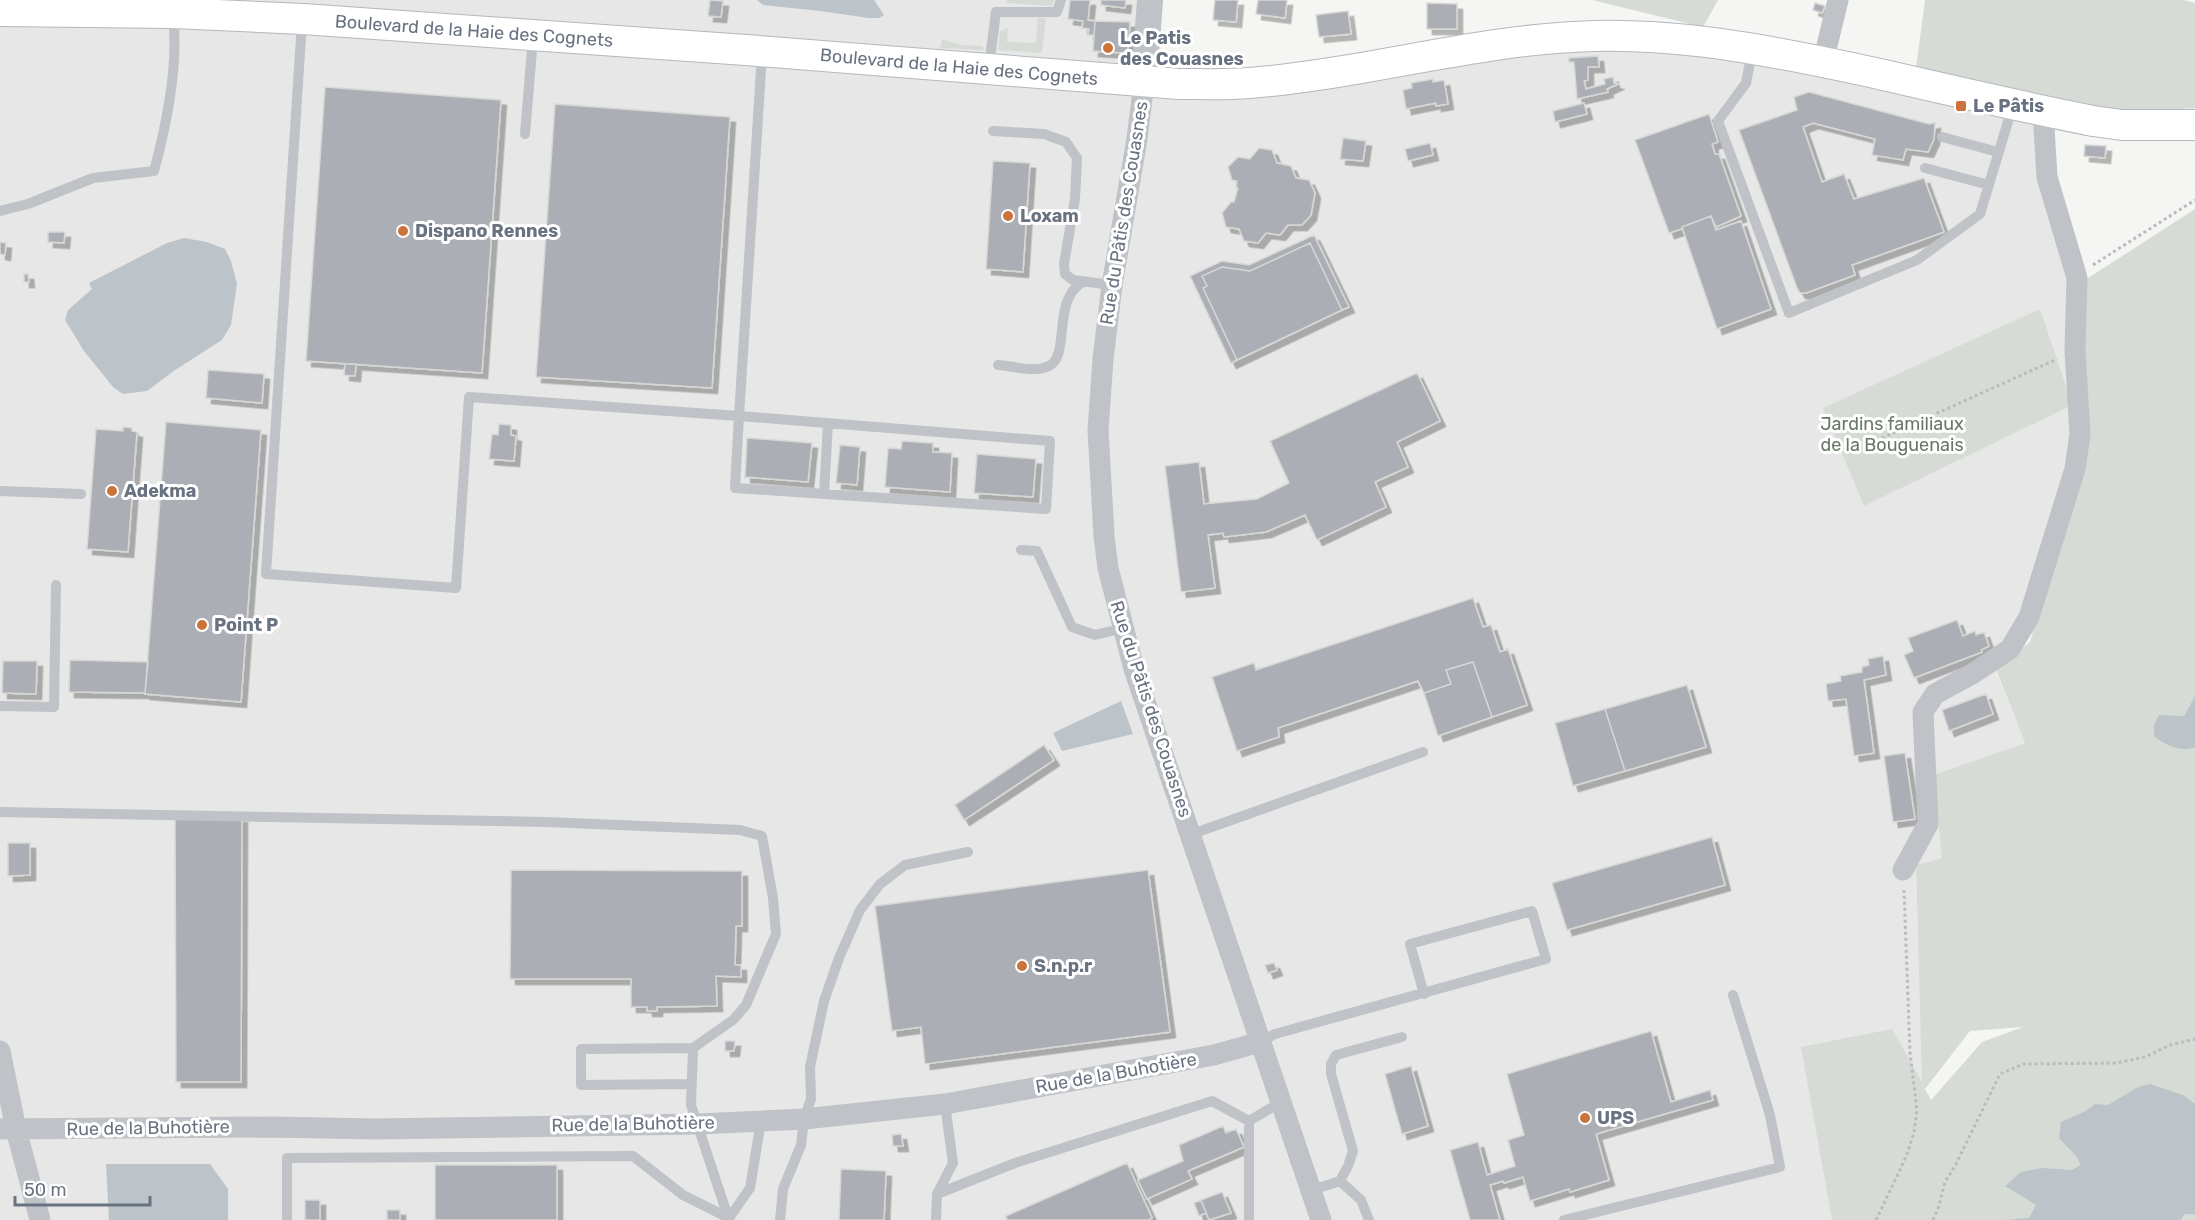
<svg xmlns="http://www.w3.org/2000/svg" width="2195" height="1220" viewBox="0 0 2195 1220" font-family="Rubik,sans-serif">
  <defs>
    <filter id="shadow"><feDropShadow dx="5.5" dy="5.5" stdDeviation="0" flood-color="#0004"/></filter>
  </defs>
  <rect width="100%" height="100%" fill="#f5f6f3"/>
  <path fill="#e6e7e6" d="M0 0H1146L1144 82 1185 100 1270 97 1517 51 1701 49 2039 120 2069 279 2075 427 2031 604 1991 660 2025 743 1933 775 1942 858 1916 865 1923 1092 1931 1220H0Z"/>
  <path fill="#d6dcd5" fill-rule="evenodd" d="M1007 0H1054L1052 6 1006 3Z
    M1592 0H1718L1703 27Z
    M1925 0H2184L2195 3V108L2132 112 2081 111 1916 68Z
    M1038 17 1046 18 1042 53 998 50 1000 31 1008 28 1007 42 1036 43Z
    M942 39 961 45 982 46 984 49 983 50 940 48Z
    M2195 209V1220H1832L1801 1047 1892 1029 1922 1082 1916 865 1942 858 1933 775 2025 743 1996 670 2030 642 2089 437 2082 282ZM2023 1027 1982 1042 1931 1100 1925 1089 1970 1031Z
    M2040 309 2072 405 1864 506 1823 408Z"/>
  <path fill="#bcc3c9" d="M757 0H874L884 15 879 18H869L820 11 763 5Z
    M184 238 207 242 225 249 231 261 237 284 231 325 222 340 175 370 147 391 123 394 113 387 84 351 65 320 68 310 92 289 89 283 167 243Z
    M2195 696V747C2182 753 2165 745 2154 736V725L2159 715 2184 716Z
    M1121 701 1133 734 1062 751 1053 733Z
    M2150 1084 2183 1095 2195 1104V1214H2184L2181 1220H2005L2029 1218 2036 1205 2005 1186 2021 1172 2042 1168 2072 1170 2081 1165 2076 1156 2059 1138 2061 1122 2084 1112 2095 1104 2108 1105 2138 1087Z
    M106 1164H210L228 1189V1220H109Z"/>
  <path fill="#abafb5" stroke="#d7d7d5" stroke-width="1.5" filter="url(#shadow)" d="M710 0 723 1 721 17 708 16Z
    M1070 0H1090L1088 20 1095 21 1094 35H1088L1089 29 1082 28 1083 21 1068 19Z
    M1101 0H1126L1125 8 1101 5Z
    M1215 0H1238L1236 22 1213 20Z
    M1258 0H1287L1285 18 1256 14Z
    M1427 3 1457 4V29H1427Z
    M1815 3 1825 6 1822 13 1813 10Z
    M1348 11 1351 34 1319 37 1316 15Z
    M1095 21 1130 22 1128 49 1123 53 1093 51Z
    M1598 56 1599 67H1588V80L1584 81 1586 89 1605 84 1604 79 1613 77 1614 83 1618 84 1607 89 1608 92 1577 99 1574 62H1569V58Z
    M1433 79V82L1444 80 1448 104 1436 106V103L1406 109 1403 90 1412 88 1411 83Z
    M325 87 501 100 482 373 306 361Z
    M1809 92 1929 124 1935 123 1934 139 1928 152 1906 149 1903 160 1872 155 1875 139 1813 123 1803 127 1822 182 1844 174 1854 199 1924 178 1944 232 1852 265 1855 275 1806 293H1800L1797 288 1739 130 1797 110 1794 97Z
    M1584 103 1587 114 1555 122 1553 111Z
    M555 104 730 117 712 388 536 377Z
    M1709 114 1718 142 1712 144 1715 154H1719L1741 216 1716 227 1711 216 1682 227V229L1669 233 1635 140Z
    M1343 138 1366 141 1363 161 1340 159Z
    M1430 143 1433 155 1408 161 1405 149Z
    M2085 145 2106 146 2105 158 2084 156Z
    M1259 148 1272 150 1277 163 1291 166 1296 178 1309 180 1315 193 1311 215 1302 225H1288L1280 235 1266 233 1258 243 1244 241 1239 229 1226 227 1222 213 1231 202H1234L1238 188H1236L1237 181 1232 180 1228 167 1238 157 1250 159Z
    M993 161 1030 163 1023 272 986 269Z
    M1711 216 1716 230 1741 221 1771 309 1717 329 1682 227Z
    M48 232H65L64 243 48 242Z
    M1314 235 1349 307 1342 310 1310 243 1250 271 1222 267 1202 276 1207 286 1203 288 1237 360 1231 363 1190 276 1222 261 1249 265Z
    M0 242 6 243 5 255 0 254Z
    M1310 243 1342 310 1237 360 1203 288 1207 286 1202 276 1222 267 1250 271Z
    M24 274H28L29 282H24Z
    M345 364H356L355 376 344 375Z
    M208 370 264 374 262 403 206 398Z
    M1417 373 1440 421 1397 442 1408 467 1375 482 1386 507 1317 540 1305 515 1266 532 1224 537 1223 533 1208 535 1215 588 1181 592 1165 466 1199 462 1204 504 1257 499 1289 483 1270 441Z
    M166 422 261 430 241 702 145 694Z
    M499 424 511 425V435L516 436 514 461 489 459 492 434 498 435Z
    M123 427 132 428V431L137 432 128 552 87 549 96 429 123 431Z
    M747 438 812 443 808 482 745 477Z
    M902 441 933 443V452L952 453 950 492 885 487 888 448 901 449Z
    M840 445 860 447 857 485 836 483Z
    M977 454 1036 459 1033 497 974 493Z
    M1473 598 1483 627 1491 625 1500 652 1508 649 1527 705 1492 717 1473 662 1446 670 1451 684 1424 693 1418 681 1278 728 1279 737 1237 751 1212 677 1254 663 1256 670Z
    M1957 620 1963 636 1975 631 1976 635 1984 632 1989 646 1981 650 1982 652 1914 678 1904 655 1913 651 1908 638Z
    M1883 656 1886 675 1864 680 1874 753 1854 756 1846 699 1828 701 1826 684 1841 681 1840 676 1862 672V667L1869 665 1868 659Z
    M70 660 148 662 145 693 69 692Z
    M3 661H37L36 694 2 693Z
    M1473 662 1492 717 1438 736 1424 693 1451 684 1446 670Z
    M1687 685 1706 747 1625 771 1605 709Z
    M1986 694 1993 714 1949 731 1942 710Z
    M1605 709 1625 771 1573 786 1555 723Z
    M1044 745 1054 760 964 820 955 805Z
    M1905 753 1915 819 1893 822 1884 756Z
    M175 817H242L241 1082H176Z
    M1712 837 1725 885 1567 930 1552 883Z
    M8 843H30V875L8 876Z
    M511 870 742 871V926H736L735 965H741V977L716 976 717 1006 657 1007V1011H647V1007H631V979H510Z
    M1148 870 1170 1032 925 1064 921 1027 892 1031 875 906Z
    M1274 963 1277 970 1268 973 1265 965Z
    M1651 1031 1671 1102 1710 1090 1713 1100 1596 1134 1609 1180 1570 1192 1569 1189 1530 1201 1523 1177 1504 1183 1503 1181 1490 1185 1500 1220H1470L1450 1150 1478 1142 1487 1175 1515 1166 1508 1140 1524 1135 1507 1074Z
    M725 1041H735L734 1051H725Z
    M1411 1066 1428 1126 1402 1134 1385 1074Z
    M1223 1126 1226 1133 1236 1129 1244 1147 1188 1171 1192 1179 1147 1199 1138 1180 1183 1161 1179 1145Z
    M901 1134 903 1146H893L892 1135Z
    M1127 1163 1152 1218 1148 1220H1007L1006 1216Z
    M435 1165H557V1220H435Z
    M841 1169 886 1171 884 1220H839Z
    M1222 1192 1231 1213 1209 1220 1201 1200Z
    M305 1200H320V1220H305Z
    M1201 1200 1206 1213 1199 1216 1194 1203Z
    M387 1210H400V1220H387Z"/>
  <g fill="none" stroke-linecap="round" stroke-linejoin="round">
    <defs>
      <path id="secondary" d="M0 11 173 13 303 19 746 50 1179 84C1202 84 1226 85 1249 83 1365 74 1477 39 1594 36 1693 34 1788 54 1884 75 1953 91 2023 107 2093 121L2122 125H2195"/>
    </defs>
    <use href="#secondary" stroke="#b4b7bc" stroke-width="32"/>
    <path stroke="#b9bbbe" stroke-width="3" stroke-dasharray="3 3" stroke-linecap="butt" d="M2093 265 2195 200
      M1849 453 2057 359
      M1876 1220 1906 1157 1914 1132 1917 1110 1910 1053 1904 890
      M1933 1220 1939 1206 1945 1182 1956 1164 2000 1074 2023 1064 2116 1063 2145 1057 2170 1045 2195 1039"/>
    <path stroke="#bfc2c6" stroke-width="10" d="M302 22 266 574 456 588 469 397 739 416 735 488 1046 509 1050 441 739 416 762 54
      M1752 52 1746 83 1718 121 1789 313 1917 260 1980 214 2013 105
      M989 66 996 12H1057L1061 0
      M993 131 1044 134 1066 142 1077 158 1075 199 1064 264 1065 274 1073 280 1112 285
      M525 134 533 38
      M1942 137 1998 152
      M1925 168 1989 185
      M0 211 28 204 93 178 154 171C167 123 179 66 173 16
      M998 365C1013 366 1035 373 1049 366 1071 355 1051 300 1083 282
      M0 491 81 494
      M824 494 828 423
      M1021 550 1037 551 1072 627 1095 635 1124 628
      M0 706 54 707 56 585
      M0 812 546 822 740 830 762 836 773 898 776 934 746 1005 733 1020 693 1048
      M1192 834 1423 752
      M1260 1042 1275 1034 1546 959 1532 911 1410 944 1424 994
      M691 1084 581 1085V1049L693 1048 691 1105 729 1220
      M1340 1181 1361 1200 1369 1220
      M1312 1190 1340 1181 1348 1166 1353 1151 1331 1074V1064L1336 1055 1402 1037
      M937 1194 1015 1163 1212 1101 1249 1121
      M729 1218 750 1188 759 1133V1120
      M287 1220V1158L633 1156 683 1195 729 1218
      M780 1220 783 1189 801 1145 804 1119 811 1099 810 1067 824 1001 839 958 860 910 880 884 905 865 968 852
      M936 1220 937 1194 953 1163 945 1104
      M1249 1220V1121L1281 1102
      M1564 1220 1780 1167 1770 1115 1733 995"/>
    <path stroke="#bfc2c6" stroke-width="21" d="M1823 62 1838 0
      M1144 82 1137 139 1112 285 1103 359 1098 430 1104 536 1108 568 1134 669 1321 1220
      M1903 870 1928 824 1923 712 1935 694 1972 674 2010 649 2029 617 2075 469 2080 434 2075 350 2077 278 2047 177 2043 111
      M0 1051 16 1129 40 1220
      M0 1129 273 1127 375 1129 698 1124 804 1119 945 1104 1214 1055 1260 1042"/>
    <path stroke="#bfc2c6" stroke-width="26" d="M1144 82 1150 0"/>
    <use href="#secondary" stroke="#fff" stroke-width="30"/>
  </g>
  <g fill="#cc733c" stroke="#fff" stroke-width="2">
    <circle cx="1108" cy="48" r="6"/>
    <rect x="1955" y="100" width="12" height="12" rx="3"/>
    <circle cx="1008" cy="216" r="6"/>
    <circle cx="403" cy="231" r="6"/>
    <circle cx="112" cy="491" r="6"/>
    <circle cx="202" cy="625" r="6"/>
    <circle cx="1022" cy="966" r="6"/>
    <circle cx="1585" cy="1118" r="6"/>
  </g>
  <g text-anchor="middle" dominant-baseline="central" stroke-width="6" stroke-linejoin="round" paint-order="stroke">
    <g font-size="18" fill="#687280" stroke="#fff">
      <text transform="translate(474 31) rotate(4)">Boulevard de la Haie des Cognets</text>
      <text transform="translate(959 67) rotate(5)">Boulevard de la Haie des Cognets</text>
      <text transform="translate(1124 213) rotate(-81)">Rue du Pâtis des Couasnes</text>
      <text transform="translate(1151 709) rotate(72)">Rue du Pâtis des Couasnes</text>
      <text transform="translate(1116 1073) rotate(-10)">Rue de la Buhotière</text>
      <text transform="translate(633 1124) rotate(-1)">Rue de la Buhotière</text>
      <text transform="translate(148 1128) rotate(-1)">Rue de la Buhotière</text>
    </g>
    <g font-size="18" font-weight="bold" fill="#687280" stroke="#fff" text-anchor="start">
      <text x="1120" y="38">Le Patis<tspan x="1120" dy="21">des Couasnes</tspan></text>
      <text x="1973" y="106">Le Pâtis</text>
      <text x="1020" y="216">Loxam</text>
      <text x="415" y="231">Dispano Rennes</text>
      <text x="124" y="491">Adekma</text>
      <text x="214" y="625">Point P</text>
      <text x="1034" y="966">S.n.p.r</text>
      <text x="1597" y="1118">UPS</text>
    </g>
    <g font-size="18" fill="#677866" stroke="#fff">
      <text x="1892" y="424">Jardins familiaux<tspan x="1892" dy="21">de la Bouguenais</tspan></text>
    </g>
  </g>
  <path d="M15 1196v9h135v-9" fill="none" stroke="#687280" stroke-width="3"/>
  <text x="24" y="1196" font-size="18" fill="#687280" stroke="#ffffff" stroke-width="4.5" paint-order="stroke">50 m</text>
</svg>
